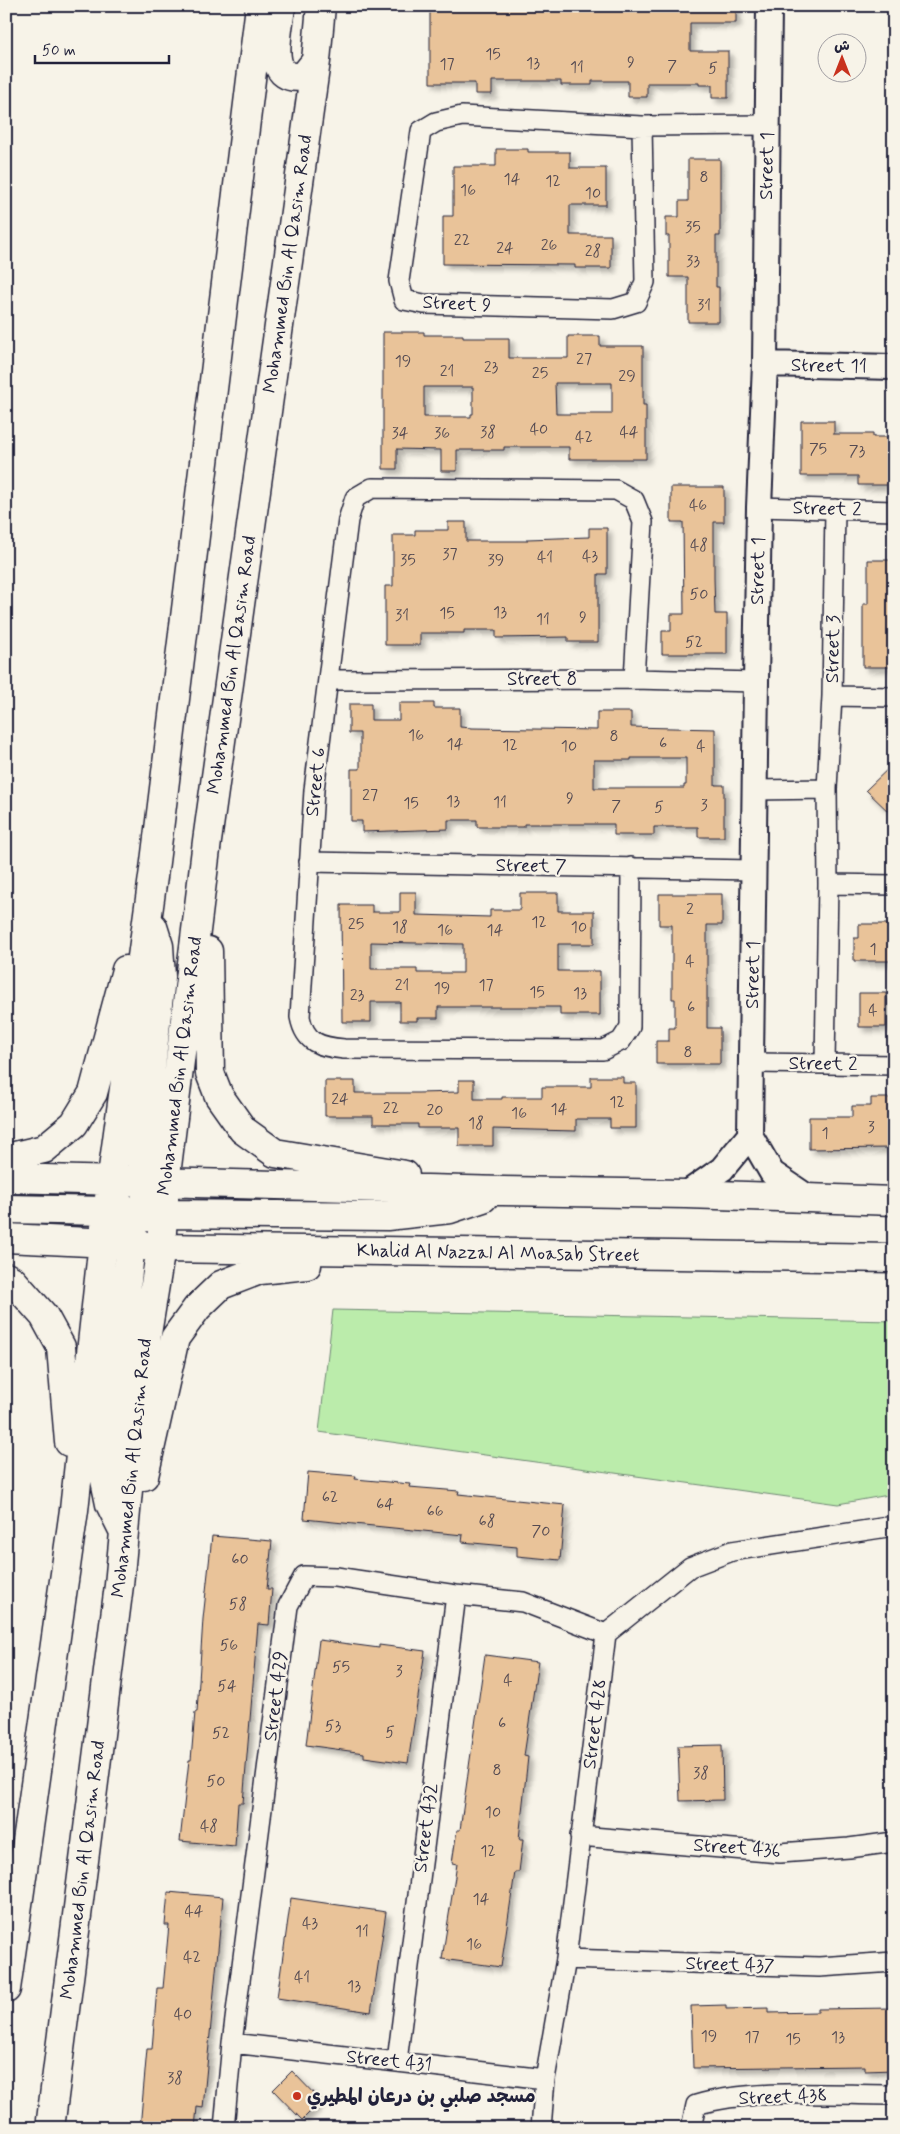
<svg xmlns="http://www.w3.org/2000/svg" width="900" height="2134" viewBox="0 0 900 2134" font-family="Mynerve,'Playpen Sans Arabic',sans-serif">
  <defs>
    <filter id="shadow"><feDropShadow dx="4.5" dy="4.5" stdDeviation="2.5" flood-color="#0004"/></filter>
  </defs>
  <rect width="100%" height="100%" fill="#f7f3e8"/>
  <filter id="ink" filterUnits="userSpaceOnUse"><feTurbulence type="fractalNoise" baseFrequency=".02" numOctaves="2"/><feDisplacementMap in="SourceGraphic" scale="10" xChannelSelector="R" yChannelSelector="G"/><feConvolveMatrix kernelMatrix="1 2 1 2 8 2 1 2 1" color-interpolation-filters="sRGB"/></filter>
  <g filter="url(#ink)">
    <path fill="#bbecab" stroke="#6e8773" d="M333 1310 894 1321V1494L838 1504 319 1432Z"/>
    <path fill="#e9c399" stroke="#22223b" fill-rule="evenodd" filter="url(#shadow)" d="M430 6H736V23H690V51H728V98H712V85H699V83H647V97H628V81H592V85H561V81H492V94H475V83H430Z
      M496 149H528V152H570V168H606V205H570V235H611V268H575V265L443 264V216H453V166H496Z
      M688 159H720V236H716V287H719V322H688V277H669V236H666V217H679V201H688Z
      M383 332H424V335H463V338H509V358H568V336H600V346H643V405H646V459H569V447H504V450H457V471H441V450L397 449V469H383ZM555 383H612V414H556ZM424 387H473V414H471V417H424Z
      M801 421H834V434H873V437H894V485H858V476H801Z
      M671 487H724V522H714V578L715 614H727V654H662V631H671V614H684L683 522H671Z
      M448 522H466V541H527V539L589 537V528H607V574H598V642H568V637L496 638V630H464V633H420V645H385V586H393V535H415V530H448Z
      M868 560H894V667H863V604H868Z
      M399 703H434V708H460V727L472 728 597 730V712H631V727L715 729V785H724V837H698V827H654V835H614V824H524V827H477V820H448V829L362 832V821H351V769H360V733H349V704H371V720H399ZM631 758H686V785H684V788H594V760H631Z
      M894 763V817L866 790Z
      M400 892H416V915L490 917V910H520V893H558V911H594V944H558V971H600V1015H560V1007H438V1018H417V1021H400V1002H371V1022H342L341 905H372V912H400ZM371 942 463 944V973H417V969H371Z
      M659 894H722V925H707V1028H720V1064H656V1041H669V1028H675V999H672V925H659Z
      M859 924H893V961H854V938H859Z
      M859 993H886V1027H859Z
      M591 1077H623V1083H636V1128H610V1119H576V1131L493 1129V1146H459V1128H418V1124H373V1116H325V1081H355V1093H418L459 1092V1080H474V1099H502V1097H542V1087H591Z
      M871 1098H890V1148L809 1149V1117H852V1106H871Z
      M308 1472 356 1476 355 1479 410 1484 409 1487 459 1491 458 1494 565 1505 560 1560 517 1556V1547L462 1542 463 1535 304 1519Z
      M212 1536 272 1541 267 1589H272L269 1625 258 1624 243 1803H238L235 1846 180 1841 189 1760H191L195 1712H197L203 1619Z
      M319 1640 379 1648V1645L425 1651 408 1763 364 1757V1753L306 1745Z
      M485 1655 538 1662 524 1756 528 1757 519 1839H523L519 1872H515L501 1967 442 1959 457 1864 452 1863 457 1830H460Z
      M722 1745 723 1800 680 1801 678 1746Z
      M168 1892 223 1897 203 2108 197 2107 195 2128H140L147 2049H152L157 1988H163L169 1925H165Z
      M291 1898 386 1912 371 2012 277 1998Z
      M726 2005V2009L768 2008V2013L818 2012V2009L894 2008V2070L865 2071V2066L693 2068 691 2006Z
      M292 2071 321 2101 302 2120 273 2090Z"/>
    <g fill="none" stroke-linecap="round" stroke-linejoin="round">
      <defs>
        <path id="minor" d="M642 126 645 282 636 302 613 309 424 304 404 300 399 281 421 131 436 122 462 116 642 126 767 125
          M759 507 894 511
          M328 680 634 679 756 682
          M832 696 894 697
          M755 790 827 789
          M309 862 754 870
          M631 867 630 1027 621 1041 603 1050 344 1049C320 1047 305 1043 300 1017L314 790 348 520 355 498 372 488 616 490 634 500 643 522 634 679
          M828 884 894 885
          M752 1063 894 1065
          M825 1063 828 884 827 789 832 696 835 509
          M580 1836 780 1853 849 1848 894 1842
          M566 1959 819 1967 894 1962
          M232 2043 545 2079
          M397 2061 456 1595
          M224 2128 232 2043 288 1606 304 1576 336 1577 456 1595 523 1602 606 1634
          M541 2128 545 2079 566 1959 606 1634 690 1567 732 1551 894 1526
          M691 2128 696 2105C754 2088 833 2095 894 2095"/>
        <path id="tertiary" d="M769 6 765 364 759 507 756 682 750 1135 772 1173 809 1198
          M765 364 894 367
          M686 1194 722 1169 750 1135"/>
        <path id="primary" d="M281 6C279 31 263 84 304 76L316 61
          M208 951 210 1073 219 1096 243 1130 275 1153 405 1175
          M6 1158 44 1149 74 1124 93 1093 126 970
          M6 1178 503 1191 686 1194 894 1201
          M147 1199 143 1182 141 1157 161 977 159 946 153 927
          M6 1209 108 1211 124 1208
          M6 1238 131 1244 161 1248 894 1258
          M103 1242 113 1229 125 1221 164 1214 387 1216 450 1209 483 1198
          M6 1277 13 1281 44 1316 61 1347 69 1442
          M144 1476 175 1338 197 1308 221 1285 260 1270 307 1265
          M122 1528 110 1504 105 1480 133 1226
          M6 1989 74 1510 103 1242 155 862 260 6
          M50 2128 119 1585 137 1395 161 1248 165 1183 207 841 316 61 321 6"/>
      </defs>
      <use href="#minor" stroke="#22223b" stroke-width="22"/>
      <use href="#tertiary" stroke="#22223b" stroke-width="28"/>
      <use href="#primary" stroke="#22223b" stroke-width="31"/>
      <use href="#minor" stroke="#f7f3e8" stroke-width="19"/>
      <use href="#tertiary" stroke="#f7f3e8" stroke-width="24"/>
      <use href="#primary" stroke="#f7f3e8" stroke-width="28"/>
    </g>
  </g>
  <circle fill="#c8321e" stroke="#f7f3e8" stroke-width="2" cx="297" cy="2096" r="5"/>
  <g text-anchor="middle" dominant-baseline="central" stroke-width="4.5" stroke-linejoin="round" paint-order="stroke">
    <g font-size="16" fill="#544a52">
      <text x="493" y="54">15</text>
      <text x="631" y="62">9</text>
      <text x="533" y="63">13</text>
      <text x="447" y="64">17</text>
      <text x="672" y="66">7</text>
      <text x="577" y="67">11</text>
      <text x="713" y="68">5</text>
      <text x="704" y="177">8</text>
      <text x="512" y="179">14</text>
      <text x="553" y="181">12</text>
      <text x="468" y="190">16</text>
      <text x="593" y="193">10</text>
      <text x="693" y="227">35</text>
      <text x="462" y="240">22</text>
      <text x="549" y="245">26</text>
      <text x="505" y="248">24</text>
      <text x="593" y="251">28</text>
      <text x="693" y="261">33</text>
      <text x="704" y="305">31</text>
      <text x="584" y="359">27</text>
      <text x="403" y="361">19</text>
      <text x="491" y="367">23</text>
      <text x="447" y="371">21</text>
      <text x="540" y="373">25</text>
      <text x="627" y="376">29</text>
      <text x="539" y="429">40</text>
      <text x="488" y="432">38</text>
      <text x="629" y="432">44</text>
      <text x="400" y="433">34</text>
      <text x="442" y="433">36</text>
      <text x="584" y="437">42</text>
      <text x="818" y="449">75</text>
      <text x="857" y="451">73</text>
      <text x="698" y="505">46</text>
      <text x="699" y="545">48</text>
      <text x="450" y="554">37</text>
      <text x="590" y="556">43</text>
      <text x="545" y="557">41</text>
      <text x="408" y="560">35</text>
      <text x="496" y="560">39</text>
      <text x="699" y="594">50</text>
      <text x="500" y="612">13</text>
      <text x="447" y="613">15</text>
      <text x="402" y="615">31</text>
      <text x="583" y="617">9</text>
      <text x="543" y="619">11</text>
      <text x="694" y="642">52</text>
      <text x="416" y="735">16</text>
      <text x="614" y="736">8</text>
      <text x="663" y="743">6</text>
      <text x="455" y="744">14</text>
      <text x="510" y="745">12</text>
      <text x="569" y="746">10</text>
      <text x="701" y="746">4</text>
      <text x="370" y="795">27</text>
      <text x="570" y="798">9</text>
      <text x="453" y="801">13</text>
      <text x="500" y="802">11</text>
      <text x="411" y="803">15</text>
      <text x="704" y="805">3</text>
      <text x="616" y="806">7</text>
      <text x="659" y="807">5</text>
      <text x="690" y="909">2</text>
      <text x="539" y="922">12</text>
      <text x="356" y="924">25</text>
      <text x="400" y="927">18</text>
      <text x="579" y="927">10</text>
      <text x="445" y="930">16</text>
      <text x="495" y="930">14</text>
      <text x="873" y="949">1</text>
      <text x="690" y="961">4</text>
      <text x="402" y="985">21</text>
      <text x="486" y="985">17</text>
      <text x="442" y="988">19</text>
      <text x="537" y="992">15</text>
      <text x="580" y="993">13</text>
      <text x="357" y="995">23</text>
      <text x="691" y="1007">6</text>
      <text x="873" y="1010">4</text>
      <text x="688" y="1052">8</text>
      <text x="340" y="1099">24</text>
      <text x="617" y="1102">12</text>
      <text x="391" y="1108">22</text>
      <text x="559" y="1109">14</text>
      <text x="435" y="1110">20</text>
      <text x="519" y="1113">16</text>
      <text x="476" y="1123">18</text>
      <text x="871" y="1127">3</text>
      <text x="825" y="1133">1</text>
      <text x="330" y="1497">62</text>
      <text x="385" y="1504">64</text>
      <text x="435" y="1511">66</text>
      <text x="487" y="1521">68</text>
      <text x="541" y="1531">70</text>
      <text x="240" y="1559">60</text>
      <text x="238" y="1604">58</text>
      <text x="229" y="1645">56</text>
      <text x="341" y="1667">55</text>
      <text x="399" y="1671">3</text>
      <text x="508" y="1680">4</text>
      <text x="227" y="1686">54</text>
      <text x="502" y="1723">6</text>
      <text x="333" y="1726">53</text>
      <text x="390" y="1732">5</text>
      <text x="221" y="1733">52</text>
      <text x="497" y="1770">8</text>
      <text x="701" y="1773">38</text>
      <text x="216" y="1781">50</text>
      <text x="493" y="1812">10</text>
      <text x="209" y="1826">48</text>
      <text x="488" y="1851">12</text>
      <text x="481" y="1899">14</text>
      <text x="194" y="1911">44</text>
      <text x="310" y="1923">43</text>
      <text x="362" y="1931">11</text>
      <text x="474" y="1944">16</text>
      <text x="192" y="1957">42</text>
      <text x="302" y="1977">41</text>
      <text x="354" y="1986">13</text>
      <text x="183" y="2014">40</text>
      <text x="709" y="2036">19</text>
      <text x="752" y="2037">17</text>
      <text x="838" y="2037">13</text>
      <text x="793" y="2039">15</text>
      <text x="175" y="2078">38</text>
    </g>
    <g font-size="19" fill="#22223b" stroke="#f7f3e8">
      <text transform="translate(767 166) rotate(-89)">Street 1</text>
      <text transform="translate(288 264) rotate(-82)">Mohammed Bin Al Qasim Road</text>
      <text transform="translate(457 304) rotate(3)">Street 9</text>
      <text transform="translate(829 366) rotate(1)">Street 11</text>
      <text transform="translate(827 509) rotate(2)">Street 2</text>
      <text transform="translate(758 571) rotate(-89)">Street 1</text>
      <text transform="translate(833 649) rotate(-89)">Street 3</text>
      <text transform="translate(232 665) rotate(-82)">Mohammed Bin Al Qasim Road</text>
      <text x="542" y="679">Street 8</text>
      <text transform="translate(316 782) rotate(-84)">Street 6</text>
      <text transform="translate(531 866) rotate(1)">Street 7</text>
      <text transform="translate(753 975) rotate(-89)">Street 1</text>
      <text transform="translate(823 1064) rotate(1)">Street 2</text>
      <text transform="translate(180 1066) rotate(-83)">Mohammed Bin Al Qasim Road</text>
      <text transform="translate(498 1253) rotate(1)">Khalid Al Nazzal Al Moasab Street</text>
      <text transform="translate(132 1468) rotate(-84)">Mohammed Bin Al Qasim Road</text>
      <text transform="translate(276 1696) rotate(-83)">Street 429</text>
      <text transform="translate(595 1724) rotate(-83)">Street 428</text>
      <text transform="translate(426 1828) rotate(-83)">Street 432</text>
      <text transform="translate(737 1848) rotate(4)">Street 436</text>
      <text transform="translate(83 1870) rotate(-83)">Mohammed Bin Al Qasim Road</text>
      <text transform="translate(730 1965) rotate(2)">Street 437</text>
      <text transform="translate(389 2061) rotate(6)">Street 431</text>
      <text transform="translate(783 2097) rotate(-2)">Street 438</text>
    </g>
    <g font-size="19" font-weight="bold" fill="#22223b" stroke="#f7f3e8" text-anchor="start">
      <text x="307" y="2096">مسجد صلبي بن درعان المطيري</text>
    </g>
  </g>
  <rect width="900" height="2134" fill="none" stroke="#f7f3e8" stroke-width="25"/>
  <rect x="12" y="12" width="875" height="2109" fill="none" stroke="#22223b" stroke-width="2" filter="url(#ink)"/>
  <g transform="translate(842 58)"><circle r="24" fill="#f7f3e8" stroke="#a29fa3"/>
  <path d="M0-4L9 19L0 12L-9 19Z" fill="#c8321e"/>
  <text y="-8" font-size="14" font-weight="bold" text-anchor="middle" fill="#22223b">ش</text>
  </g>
  <path d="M35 55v8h134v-8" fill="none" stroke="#22223b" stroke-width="2.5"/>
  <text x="42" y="55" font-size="15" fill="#22223b" stroke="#f7f3e8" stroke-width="4" paint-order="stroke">50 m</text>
</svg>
